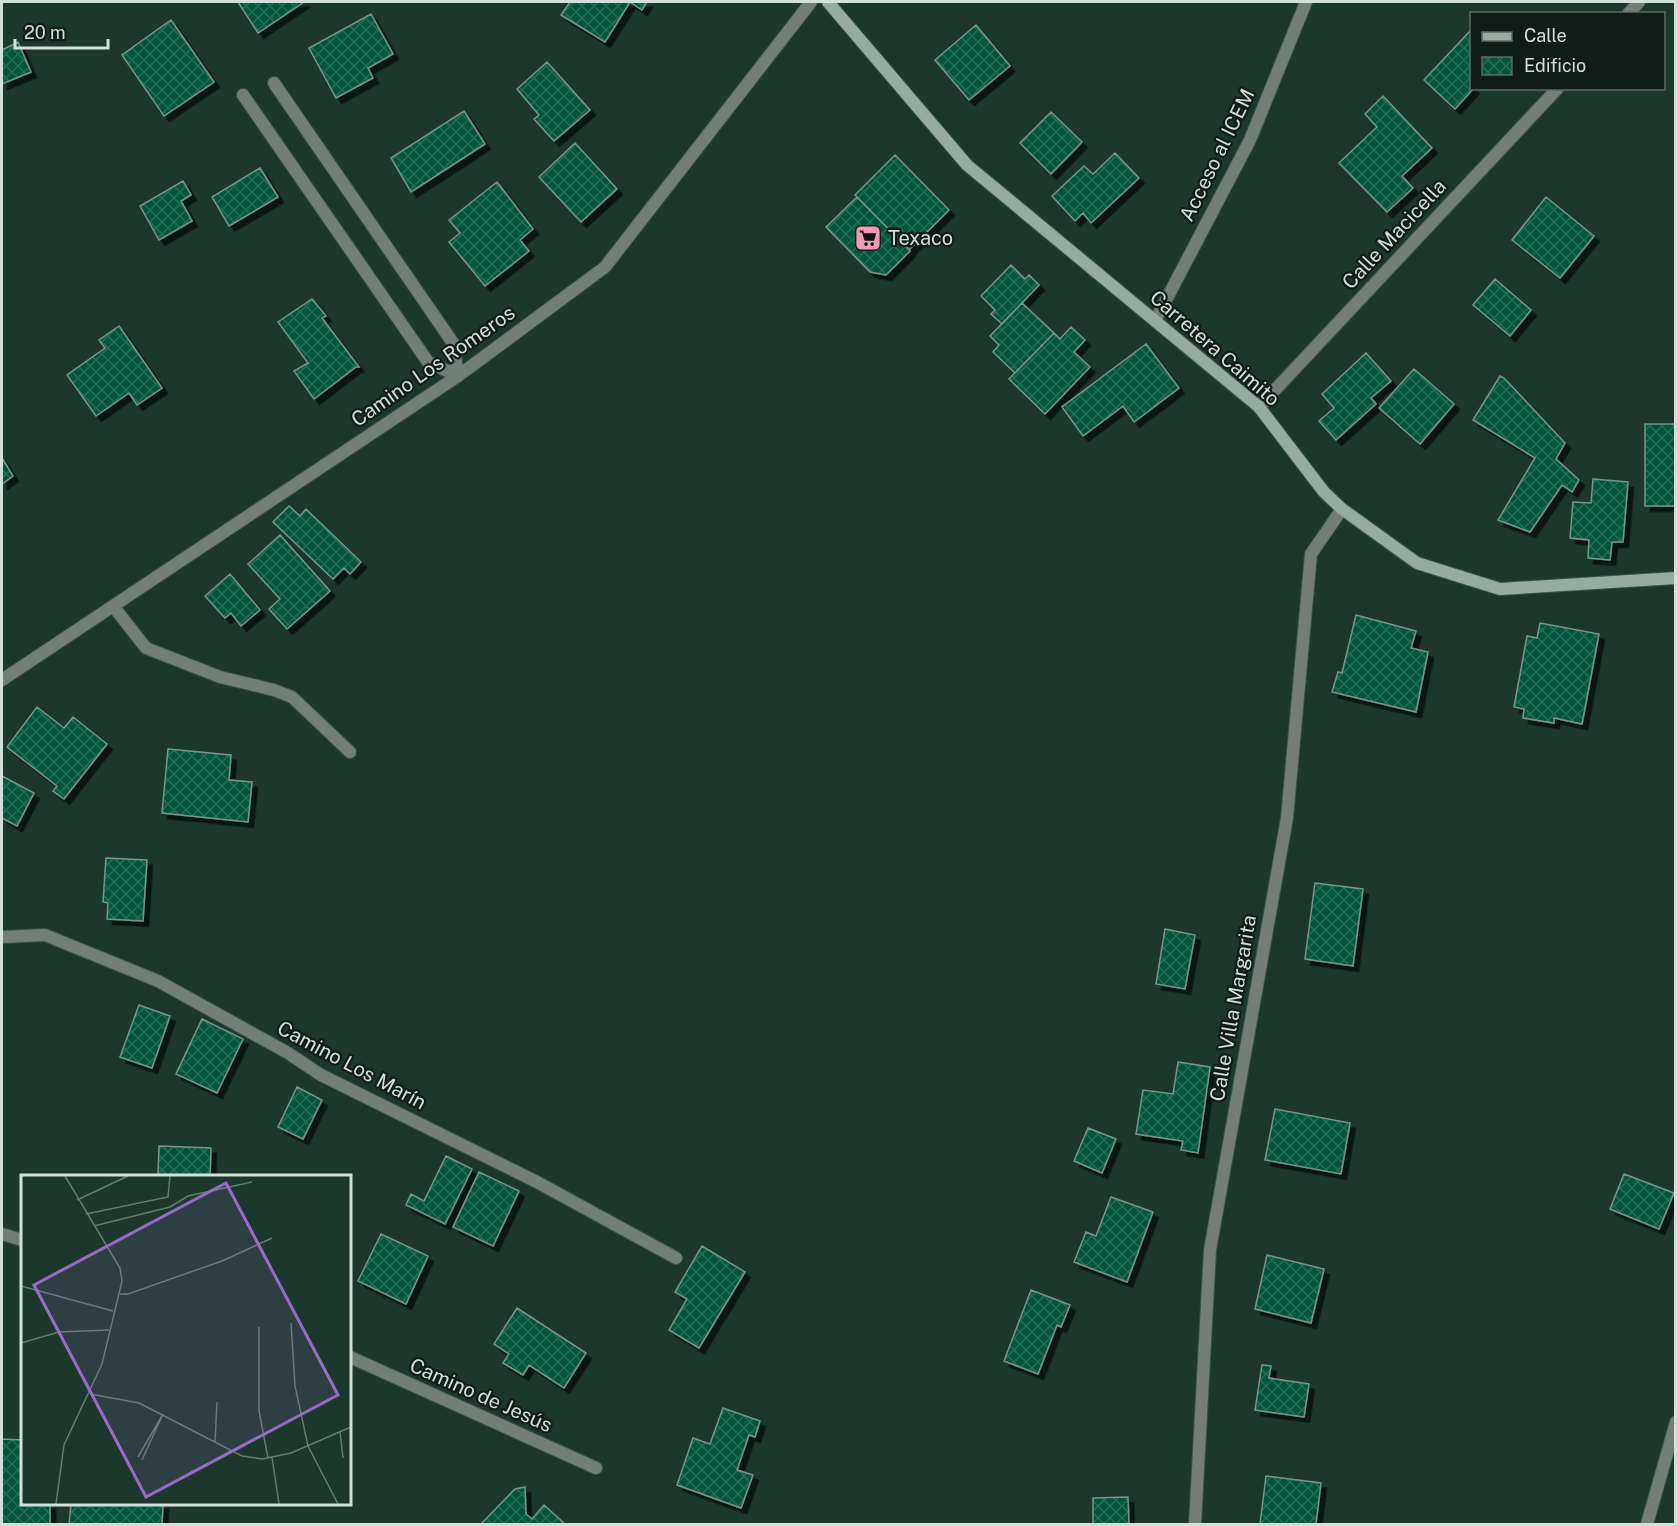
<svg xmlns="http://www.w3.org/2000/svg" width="1677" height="1526" viewBox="0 0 1677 1526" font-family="'Public Sans',sans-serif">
  <defs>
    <pattern id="building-cross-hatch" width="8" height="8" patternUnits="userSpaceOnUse" patternTransform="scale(1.5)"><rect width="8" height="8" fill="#05553d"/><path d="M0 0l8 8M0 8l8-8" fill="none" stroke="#286d58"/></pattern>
    <filter id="shadow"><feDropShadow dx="5.5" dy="5.5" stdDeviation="0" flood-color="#0009"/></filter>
  </defs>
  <rect width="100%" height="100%" fill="#1c382c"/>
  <path fill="url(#building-cross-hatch)" stroke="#779688" stroke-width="1.5" filter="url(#shadow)" d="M238 2H304L258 33Z
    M570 2H647L642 10 630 2 605 42 561 15Z
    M371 14 393 54 368 68 373 78 336 98 309 48Z
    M171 20 214 82 164 116 122 55Z
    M976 25 1010 66 969 100 935 60Z
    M1472 29V88H1474L1455 109 1424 80Z
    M18 42 31 72 2 84V50Z
    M547 62 590 110 554 141 534 119 539 115 517 89Z
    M1383 96 1432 148 1402 176 1413 188 1387 212 1339 163 1377 127 1365 114Z
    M464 111 485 144 411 192 391 158Z
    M1051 112 1082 142 1051 174 1020 143Z
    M575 143 617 189 581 222 539 177Z
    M1115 153 1139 178 1091 223 1083 213 1075 221 1052 196 1084 166 1093 174Z
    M895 155 949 210 909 250 855 195Z
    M260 168 278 197 229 226 212 197Z
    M183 181 191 195 181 201 192 221 159 240 140 206Z
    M497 182 533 229 520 240 529 251 485 286 449 242 460 233 449 220Z
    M857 197 910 251 886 275 870 272 826 227Z
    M1546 197 1594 236 1560 278 1512 240Z
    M1011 265 1025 279 1029 275 1039 285 1002 324 991 314 995 310 981 296Z
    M1495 279 1531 310 1510 336 1473 305Z
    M312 299 326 316 322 318 359 367H356L314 399 294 371 308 363 278 322Z
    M1022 303 1054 333 1015 373 993 352 999 345 990 336Z
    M119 326 162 388 137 405 129 393 96 416 67 375 105 348 99 340Z
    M1071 327 1085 340 1074 352 1090 367 1045 414 1009 379 1054 333 1060 339Z
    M1146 344 1179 388 1134 422 1123 406 1083 436 1062 407Z
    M1366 353 1391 381 1371 398 1376 404 1336 440 1319 421 1334 408 1322 394Z
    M1414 369 1454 404 1420 444 1379 408Z
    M1500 376 1504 378 1565 443 1556 459 1579 480 1572 492 1562 485 1530 532 1498 520 1535 458 1473 420Z
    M1645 424H1676V506H1645Z
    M2 458 13 476 2 484Z
    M1593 479 1628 482 1623 542H1612L1610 560 1588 558 1589 540 1570 538 1573 502 1591 503Z
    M289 506 300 516 306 509 361 562 350 574 344 568 333 579 273 522Z
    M280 535 330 591 287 629 269 609 280 599 248 564Z
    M230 574 260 610 241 626 231 613 225 618 205 596Z
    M1356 615 1416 631 1411 648 1428 652 1416 712 1332 692 1338 672 1342 673Z
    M1540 623 1599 634 1582 724 1554 718V723L1523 718 1524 709 1514 707 1527 636 1537 638Z
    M37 707 64 728 73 717 107 744 64 799 53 791 57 786 7 747Z
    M168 749 231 755 229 780 252 782 248 822 162 813Z
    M2 776 34 793 17 826 2 818Z
    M106 858 147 860 143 921 107 919 108 903 103 902Z
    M1315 883 1363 889 1353 966 1305 959Z
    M1165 929 1195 935 1185 989 1156 984Z
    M139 1005 170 1016 152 1068 120 1057Z
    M202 1019 243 1039 217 1093 176 1074Z
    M1178 1062 1210 1067 1198 1153 1181 1150 1183 1141 1136 1134 1143 1090 1173 1094Z
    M297 1087 322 1100 303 1139 278 1127Z
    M1275 1109 1350 1123 1341 1174 1265 1160Z
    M1088 1128 1116 1139 1102 1173 1074 1161Z
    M159 1146 211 1148 210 1176H158Z
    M446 1156 472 1169 445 1224 406 1205 411 1194 424 1201Z
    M479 1172 519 1191 493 1246 453 1227Z
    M1624 1174 1674 1193 1659 1229 1610 1209Z
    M1111 1197 1153 1212 1127 1282 1074 1262 1086 1232 1096 1236Z
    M381 1234 428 1256 406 1304 358 1281Z
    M702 1246 745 1272 699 1348 669 1330 687 1299 675 1292Z
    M1267 1255 1324 1269 1311 1323 1255 1309Z
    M1031 1290 1070 1305 1061 1327 1057 1325 1038 1374 1004 1361Z
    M517 1308 586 1353 564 1388 529 1365 523 1375 503 1363 509 1354 494 1344Z
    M1262 1365 1271 1366 1269 1378 1309 1384 1304 1417 1255 1410Z
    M723 1408 760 1421 755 1437 749 1435 737 1470 753 1475 741 1508 677 1485 693 1438 710 1444Z
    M2 1439 22 1440V1504H50V1524H2Z
    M1266 1476 1321 1483 1316 1524H1260Z
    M525 1487 526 1514 532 1519 544 1505 565 1524H481L515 1489Z
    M1128 1497 1129 1524H1093V1498Z
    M71 1504H163L162 1524H69Z"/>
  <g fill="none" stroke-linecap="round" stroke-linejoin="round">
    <defs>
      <path id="lane" d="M1155 321 1250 140 1306 2"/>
      <path id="street" d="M1628 14 1639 2
        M274 83 453 343 458 376
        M243 95 428 362 458 376
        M1259 407 1558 88
        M113 606 146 648 220 677 274 690 292 697 350 752
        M2 680 458 376 605 267 811 2
        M2 937 45 935 158 981 288 1053 321 1075 537 1182 676 1258
        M2 1234 22 1240
        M350 1357 596 1468
        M1195 1524 1210 1250 1287 818 1311 554 1342 509
        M1647 1524 1676 1422"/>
      <path id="secondary" d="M828 2 967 165 1259 407 1324 492 1342 509 1417 563 1500 589 1676 578"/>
    </defs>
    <use href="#lane" stroke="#395348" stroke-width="14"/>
    <use href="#street" stroke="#395348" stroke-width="14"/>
    <use href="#secondary" stroke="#395348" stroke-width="14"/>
    <use href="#lane" stroke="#727f79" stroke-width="12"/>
    <use href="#street" stroke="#727f79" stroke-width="12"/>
    <use href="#secondary" stroke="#96aca1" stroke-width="12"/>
  </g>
  <defs>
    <symbol id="supermarket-square" viewBox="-11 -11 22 22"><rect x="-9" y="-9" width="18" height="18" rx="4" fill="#f19ab4" stroke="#101c17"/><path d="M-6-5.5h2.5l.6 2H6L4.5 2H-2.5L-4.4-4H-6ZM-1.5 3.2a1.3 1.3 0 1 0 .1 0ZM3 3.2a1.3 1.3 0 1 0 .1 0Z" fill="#111"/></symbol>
  </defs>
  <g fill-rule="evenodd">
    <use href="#supermarket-square" x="853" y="223" width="30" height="30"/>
  </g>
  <g text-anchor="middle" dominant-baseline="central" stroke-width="4.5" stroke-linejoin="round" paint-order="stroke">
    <g font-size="20" fill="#d1e1d9" stroke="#101c17">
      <text transform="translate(1217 155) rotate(-64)">Acceso al ICEM</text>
      <text transform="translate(1394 234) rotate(-47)">Calle Macicella</text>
      <text transform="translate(1215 348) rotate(41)">Carretera Caimito</text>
      <text transform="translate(433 366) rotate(-35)">Camino Los Romeros</text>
      <text transform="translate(1233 1008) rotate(-80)">Calle Villa Margarita</text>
      <text transform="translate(352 1065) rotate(28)">Camino Los Marín</text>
      <text transform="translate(481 1395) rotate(24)">Camino de Jesús</text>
    </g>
    <g font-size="20" fill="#d1e1d9" stroke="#101c17" text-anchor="start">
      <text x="888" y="238">Texaco</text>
    </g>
  </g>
  <g transform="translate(21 1175)">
    <rect width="330" height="330" fill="#1c382c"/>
    <path fill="none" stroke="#647c71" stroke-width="1.5" d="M56 25 107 1M65 39 147 22 149 1M73 51 149 32 167 21 231 7M0 111 92 136M99 119H107L201 86 251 63M270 148 274 211 287 271 317 329M238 152V236L247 283M0 168 38 157 88 155M69 219 118 228 221 281 241 284 270 278 330 252M319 257 322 283M194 267 196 227M117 282 142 239M251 282 258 329M121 285 142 239M35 329 43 270 81 189 101 106 99 93 44 1"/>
    <path fill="#996bc8" fill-opacity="0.15" stroke="#996bc8" stroke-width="3" d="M205 8 317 220 125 322 13 110Z"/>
    <rect width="330" height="330" fill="none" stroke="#d1e1d9" stroke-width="3"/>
  </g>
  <rect width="1677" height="1526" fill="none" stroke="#d1e1d9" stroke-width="6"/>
  <rect x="1470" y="12" width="195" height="78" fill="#101c17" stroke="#5d6b65" stroke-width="1.5"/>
  <rect x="1482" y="32" width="30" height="9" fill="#96aca1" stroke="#5d6b65" stroke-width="1.5"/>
  <text x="1524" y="42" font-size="18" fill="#d1e1d9">Calle</text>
  <rect x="1482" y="57" width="30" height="18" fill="url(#building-cross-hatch)" stroke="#5d6b65" stroke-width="1.5"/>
  <text x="1524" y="72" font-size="18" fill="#d1e1d9">Edificio</text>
  <path d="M15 39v9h93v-9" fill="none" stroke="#d1e1d9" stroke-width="3"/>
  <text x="24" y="39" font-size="18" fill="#d1e1d9" stroke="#101c17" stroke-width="4.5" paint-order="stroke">20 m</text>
</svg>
